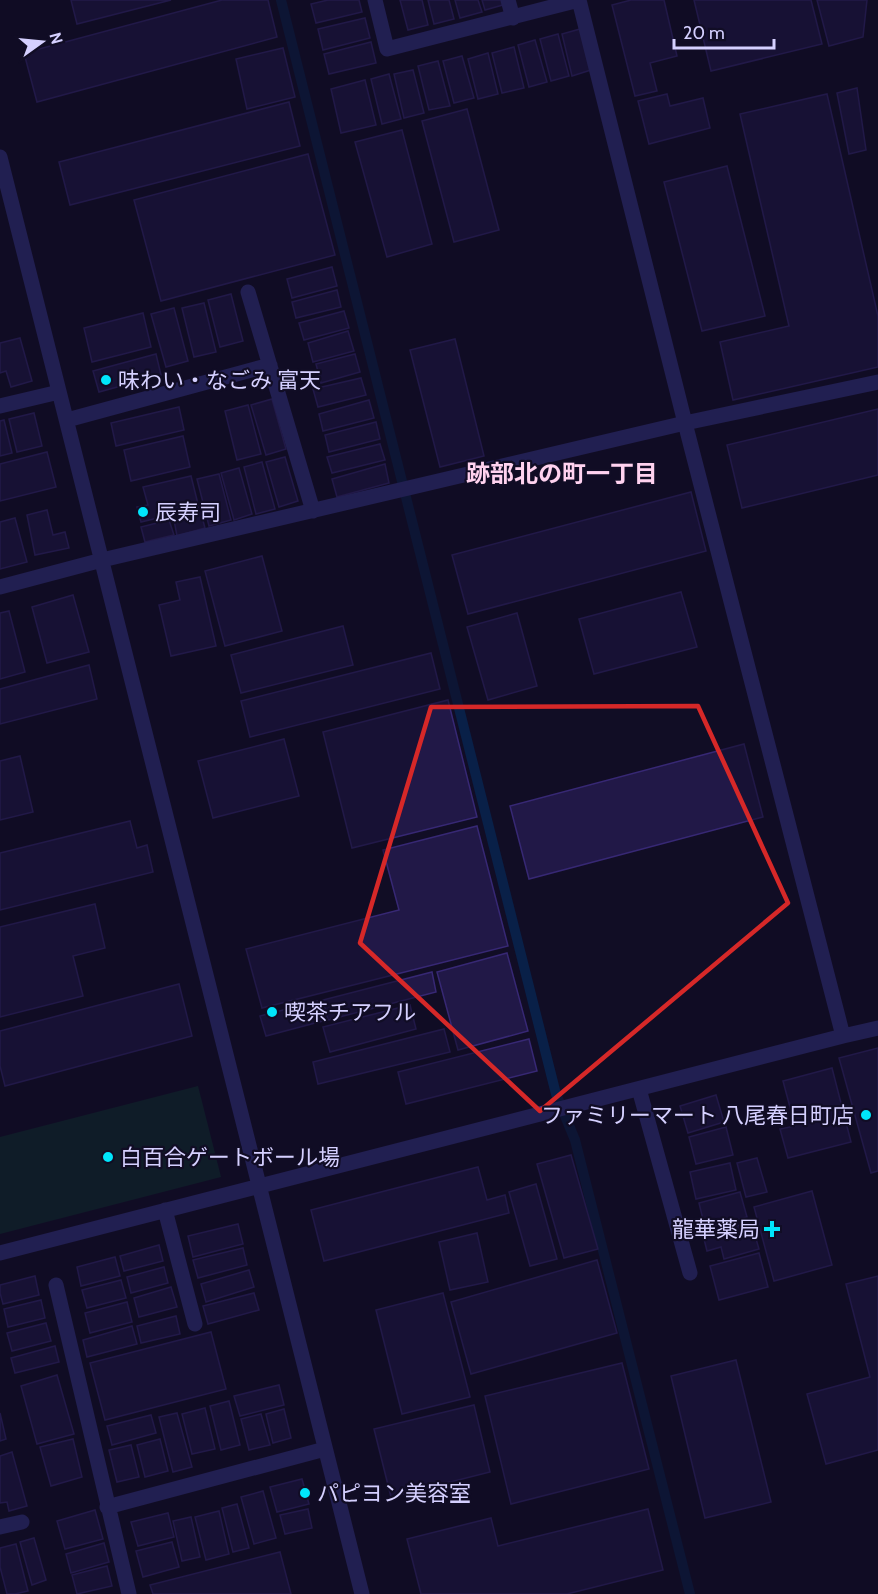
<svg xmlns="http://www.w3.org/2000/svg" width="878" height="1594" viewBox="0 0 878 1594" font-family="Cabin,'Noto Sans JP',sans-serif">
  <rect width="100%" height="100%" fill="#110d25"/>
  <path fill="#0f2f2e" d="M198 1086 221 1177 0 1234V1137Z"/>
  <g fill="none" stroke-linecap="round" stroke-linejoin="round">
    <path stroke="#092048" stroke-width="10" d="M281 0 556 1094 575 1140 690 1594"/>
  </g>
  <path fill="#211847" stroke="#372874" stroke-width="1.5" d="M71 0H171L77 24Z
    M222 0H268L277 37 37 102 24 53Z
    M328 0H359L362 12 316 23 311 4Z
    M400 0H422L428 25 408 30Z
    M428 0H449L454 19 434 24Z
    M455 0H478L482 12 460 18Z
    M482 0H502L503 5 485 10Z
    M631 0H664L677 56 650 63 657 91 635 96 612 5Z
    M694 0H811L822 44 711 71Z
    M817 0H867L863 37 829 46Z
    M365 18 370 38 323 50 318 29Z
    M580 29 591 70 572 76 562 34Z
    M558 34 569 76 551 81 540 39Z
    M535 40 547 82 529 87 518 45Z
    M371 42 376 63 329 74 324 54Z
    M514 47 524 88 502 93 492 53Z
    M283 48 295 97 247 109 236 59Z
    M488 53 498 94 478 99 468 59Z
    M462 56 474 98 454 103 443 61Z
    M438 61 450 106 429 110 418 66Z
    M413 70 424 113 404 118 394 74Z
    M389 74 401 119 382 124 371 79Z
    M365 80 376 125 341 133 331 89Z
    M857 88 866 150 849 154 837 93Z
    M667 94 670 106 703 98 710 128 649 144 638 101Z
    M827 94 878 316V367L733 400 720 342 789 326 740 114Z
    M289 102 300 146 70 205 59 162Z
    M467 109 499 230 454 242 422 121Z
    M402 130 432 244 387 257 355 142Z
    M308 154 335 255 161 301 134 200Z
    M727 166 765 316 702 331 664 182Z
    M332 267 337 286 292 298 287 279Z
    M337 290 341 307 296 318 292 302Z
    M231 294 243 341 220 347 208 300Z
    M204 303 216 352 194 357 182 308Z
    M174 308 188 361 166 367 151 314Z
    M344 311 349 328 304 340 299 323Z
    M143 313 151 347 92 362 84 328Z
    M348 331 354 351 313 362 308 343Z
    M20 338 32 381 11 387 6 371 0 373V343Z
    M455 339 484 456 440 467 410 350Z
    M156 354 161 375 99 392 93 371Z
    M355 354 360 372 321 383 316 364Z
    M361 378 366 395 318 407 313 389Z
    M272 399 286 449 266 455 251 405Z
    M369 400 374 418 323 431 319 414Z
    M248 405 261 454 237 460 225 411Z
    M179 407 184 430 116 446 111 423Z
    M878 409V475L742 508 727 445Z
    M34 413 42 446 17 452 9 419Z
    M4 420 12 453 0 456V421Z
    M376 422 380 439 329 452 325 435Z
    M183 436 190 467 131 481 124 450Z
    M380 444 385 460 332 473 327 457Z
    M47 452 56 487 0 501V464Z
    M285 457 298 501 279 507 266 462Z
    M262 462 275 509 256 514 244 467Z
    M385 464 389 483 337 497 332 479Z
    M239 468 252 514 234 520 221 473Z
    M219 474 231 520 209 526 197 479Z
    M191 476 199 508 141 522 137 507 148 505 143 487Z
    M691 492 706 551 468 614 452 555Z
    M47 510 53 535 65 532 69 548 35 555 27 515Z
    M201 513 205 528 177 536 174 520Z
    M15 518 27 562 0 569V522Z
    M169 520 174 535 145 542 141 527Z
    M262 556 282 631 225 646 205 571Z
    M200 577 216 646 171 656 159 605 180 600 176 582Z
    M681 592 697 647 594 674 579 619Z
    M73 595 89 652 47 663 32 607Z
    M9 611 25 672 0 679V613Z
    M517 613 537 686 488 700 467 627Z
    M343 626 353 665 241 693 231 655Z
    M431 653 440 689 250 737 241 701Z
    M89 665 97 699 0 724V689Z
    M448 700 477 817 352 848 323 732Z
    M284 739 299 796 213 818 198 761Z
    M744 744 763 817 529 879 510 806Z
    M20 756 33 812 0 820V761Z
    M130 821 137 848 147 845 153 872 0 910V853Z
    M477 826 508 946 262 1008 246 949 399 910 383 850Z
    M95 904 105 948 73 956 83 996 0 1017V927Z
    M507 953 528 1031 458 1050 437 972Z
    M432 972 436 992 328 1020 323 1000Z
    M179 984 192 1036 5 1086 0 1066V1031Z
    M318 1001 323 1021 266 1036 260 1016Z
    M410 1005 416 1029 330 1052 323 1027Z
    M444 1029 450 1052 318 1084 313 1062Z
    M529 1039 537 1071 406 1104 398 1072Z
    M878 1048V1171L871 1173 839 1058Z
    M832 1068 851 1142 788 1158 780 1129 795 1126 783 1081Z
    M716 1095 724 1122 688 1133 680 1106Z
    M726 1127 733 1155 696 1164 689 1137Z
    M571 1155 598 1249 564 1258 537 1164Z
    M757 1158 767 1192 746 1197 737 1163Z
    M730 1163 736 1190 696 1199 690 1172Z
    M478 1167 487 1200 505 1195 509 1213 324 1261 311 1210Z
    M536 1184 557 1259 530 1266 509 1192Z
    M812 1191 832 1265 774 1281 754 1207Z
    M740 1192 747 1217 705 1228 699 1203Z
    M751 1222 759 1249 724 1259 721 1247 707 1251 703 1235Z
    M238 1224 243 1244 193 1257 188 1236Z
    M477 1233 488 1282 450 1290 439 1242Z
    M159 1245 163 1261 124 1271 120 1256Z
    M243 1248 247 1265 198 1278 193 1260Z
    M759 1253 768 1287 719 1300 710 1266Z
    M115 1257 120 1276 81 1286 77 1267Z
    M597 1260 617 1333 471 1374 451 1302Z
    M164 1267 168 1283 131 1293 127 1277Z
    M249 1270 254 1287 206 1302 201 1284Z
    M35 1276 39 1295 3 1304 0 1293V1285Z
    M878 1276V1450L826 1464 807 1394 870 1377 846 1284Z
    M121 1280 126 1298 87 1308 82 1290Z
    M171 1287 177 1307 139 1317 134 1298Z
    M254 1293 259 1310 208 1324 203 1306Z
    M443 1293 470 1397 402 1414 376 1310Z
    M41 1300 45 1318 8 1327 4 1309Z
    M127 1302 132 1322 90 1333 85 1313Z
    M176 1316 180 1334 141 1343 137 1326Z
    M46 1323 51 1341 12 1351 7 1333Z
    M132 1326 137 1344 87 1357 83 1340Z
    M211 1332 226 1389 105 1420 90 1363Z
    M55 1346 59 1362 15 1373 11 1358Z
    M736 1360 771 1502 705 1518 671 1376Z
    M622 1363 649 1469 511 1504 485 1396Z
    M57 1375 74 1434 37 1444 21 1386Z
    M279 1385 284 1405 240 1416 234 1396Z
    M229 1401 240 1445 221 1450 210 1406Z
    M474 1405 490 1472 391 1497 374 1429Z
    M205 1408 215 1449 192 1454 182 1414Z
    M284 1409 291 1438 273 1443 266 1414Z
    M0 1413 6 1439 0 1441Z
    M177 1413 192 1467 173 1472 159 1417Z
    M261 1414 270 1445 249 1450 241 1419Z
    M151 1415 156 1433 112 1445 107 1426Z
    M73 1439 82 1477 51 1486 40 1447Z
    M160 1439 168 1471 145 1477 137 1445Z
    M131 1445 139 1477 117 1482 109 1450Z
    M12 1452 27 1506 9 1511 7 1502 0 1503V1456Z
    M302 1479 309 1504 277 1512 270 1487Z
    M263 1491 276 1538 254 1544 241 1497Z
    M237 1504 249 1548 233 1552 222 1508Z
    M308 1509 312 1528 285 1534 280 1515Z
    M648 1509 663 1570 567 1594H421L407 1539 491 1518 498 1546Z
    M95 1510 103 1539 65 1549 57 1521Z
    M219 1511 229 1554 206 1560 195 1517Z
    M168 1513 174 1537 138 1546 131 1522Z
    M191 1517 200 1557 182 1561 173 1521Z
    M34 1538 46 1580 32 1585 20 1542Z
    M172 1542 179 1567 143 1577 136 1551Z
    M104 1543 109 1562 71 1573 66 1554Z
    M16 1544 28 1591 15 1594H7L0 1567V1548Z
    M280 1552 291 1594H153L150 1585Z
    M107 1566 112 1586 77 1594 72 1575Z"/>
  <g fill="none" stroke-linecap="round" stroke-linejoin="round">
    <path stroke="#373587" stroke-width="15" d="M375 0 387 49 579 0
      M508 0 513 18
      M579 0 685 423 843 1036
      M0 157 362 1594
      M248 292 313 511
      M0 406 59 392
      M67 420 270 365
      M0 587 102 560 685 423 878 382
      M639 1089 690 1273
      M165 1210 195 1324
      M0 1253 843 1036 878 1028
      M56 1285 129 1594
      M107 1507 325 1449
      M0 1527 22 1522"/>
  </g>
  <path d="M0 0H878V1594H0ZM698 706 788 903 540 1111 360 943 431 707Z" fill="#110d25" fill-opacity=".55" fill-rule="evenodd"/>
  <path fill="none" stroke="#d62828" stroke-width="4.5" stroke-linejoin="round" d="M698 706 788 903 540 1111 360 943 431 707Z"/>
  <g fill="#00e5fb" stroke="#110d25" stroke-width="2">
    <circle cx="106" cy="380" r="6"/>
    <circle cx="143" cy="512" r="6"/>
    <circle cx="272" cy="1012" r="6"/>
    <circle cx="866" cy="1115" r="6"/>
    <circle cx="108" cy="1157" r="6"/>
    <path d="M769 1220h6v6h6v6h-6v6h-6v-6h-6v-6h6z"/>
    <circle cx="305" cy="1493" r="6"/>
  </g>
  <g text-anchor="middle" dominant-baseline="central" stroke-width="4.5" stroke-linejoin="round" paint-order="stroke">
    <g font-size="22" fill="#d5d0ff" stroke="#110d25" text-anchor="start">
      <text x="118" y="380">味わい・なごみ 富天</text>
      <text x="155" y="512">辰寿司</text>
      <text x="284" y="1012">喫茶チアフル</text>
      <text x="854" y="1115" text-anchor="end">ファミリーマート 八尾春日町店</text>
      <text x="120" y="1157">白百合ゲートボール場</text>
      <text x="760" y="1229" text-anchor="end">龍華薬局</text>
      <text x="317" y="1493">パピヨン美容室</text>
    </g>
    <g font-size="24" font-weight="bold" fill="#ffd2ef" stroke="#110d25">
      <text x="562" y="473">跡部北の町一丁目</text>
    </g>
  </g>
  <g transform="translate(42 42) rotate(75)" stroke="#110d25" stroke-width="4.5" paint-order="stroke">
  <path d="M0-4.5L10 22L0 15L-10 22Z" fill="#d5d0ff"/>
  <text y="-9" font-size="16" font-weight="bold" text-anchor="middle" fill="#d5d0ff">N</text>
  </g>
  <path d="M674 39v9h100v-9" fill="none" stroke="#d5d0ff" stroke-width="3"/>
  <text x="683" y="39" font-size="18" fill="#d5d0ff" stroke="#110d25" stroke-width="4.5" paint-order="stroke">20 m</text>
</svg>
